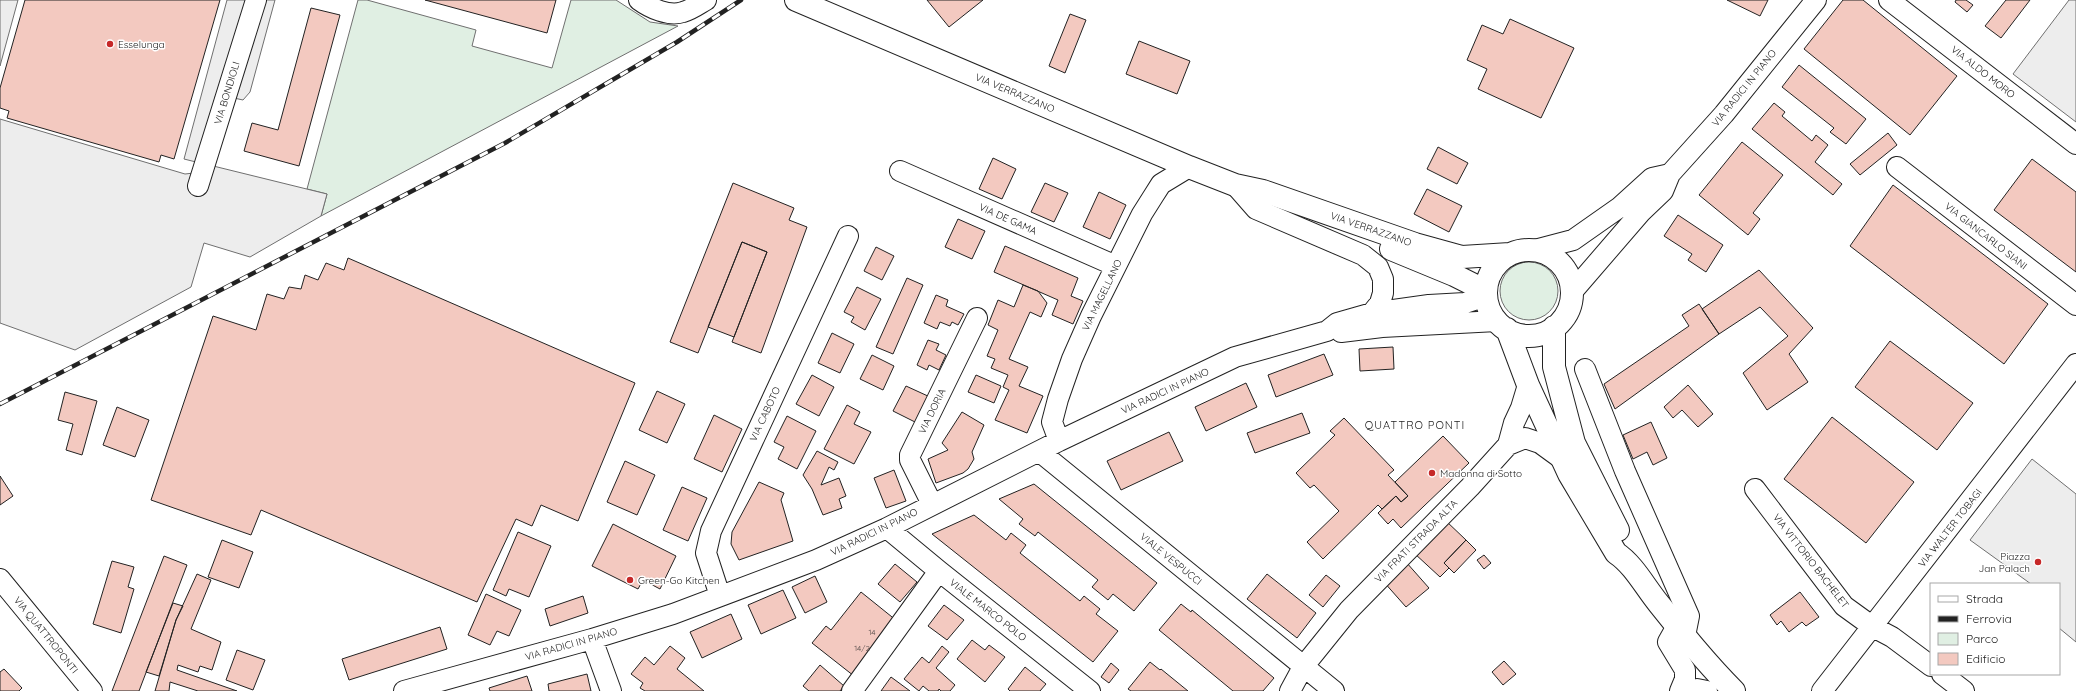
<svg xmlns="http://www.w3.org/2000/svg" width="2076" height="691" viewBox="0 0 2076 691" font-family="Quicksand,sans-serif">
  <rect width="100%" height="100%" fill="#fff"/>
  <path fill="#e0efe3" stroke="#6f6f6f" d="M358 0H367L476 30 472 46 552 68 571 0H616L650 22 678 26 321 216 327 194 307 189Z
    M1500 291a29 29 0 1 1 58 0a29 29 0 1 1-58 0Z"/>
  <path fill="#ededed" stroke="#6f6f6f" d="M0 0H18L0 66Z
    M227 0H275L250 92 243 100 216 94 197 162 327 194 321 216 250 257 204 243 191 287 75 350 0 323V119L185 174 194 173 196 162 184 159Z
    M2069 0H2076V122L2013 74Z
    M2032 459 2076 494V642L2059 628V584H2031L1970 540Z"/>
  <path fill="#f3c9c0" stroke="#222" d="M25 0H220L174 159 161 155 159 162 7 118 9 111 0 108V88Z
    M425 0H556L547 33Z
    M927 0H983L949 27Z
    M1727 0H1768L1760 16Z
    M1843 0H1863L1957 76 1910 135 1804 49Z
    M1956 0H1966L1973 5 1967 12 1955 2Z
    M2006 0H2030L2001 38 1985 26Z
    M311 8 340 15 299 166 244 151 252 123 278 130Z
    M1070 14 1086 20 1065 73 1049 66Z
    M1510 19 1574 48 1541 118 1478 89 1487 69 1467 60 1482 25 1503 34Z
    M1139 41 1190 61 1177 94 1126 74Z
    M1799 65 1866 119 1846 144 1830 132 1834 128 1782 87Z
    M1774 103 1785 112 1782 116 1812 141 1816 135 1828 145 1815 162 1842 184 1833 195 1752 129Z
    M1888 133 1897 145 1860 175 1850 164Z
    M1742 142 1783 175 1753 213 1760 219 1748 235 1699 195Z
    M1438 147 1468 163 1457 184 1427 169Z
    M993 158 1016 169 1002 199 979 189Z
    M2032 159 2076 192V272L1994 210Z
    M733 183 794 208 789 220 807 227 761 353 732 342 767 252 742 242 698 353 670 342Z
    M1045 183 1068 193 1054 222 1031 212Z
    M1893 185 2048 304 2004 364 1850 246Z
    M1427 189 1462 206 1449 232 1414 214Z
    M1099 192 1126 205 1110 239 1083 227Z
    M1678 215 1723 245 1706 272 1688 260 1692 254 1664 236Z
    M958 219 985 231 972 259 945 247Z
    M742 242 767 252 734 337 708 327Z
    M1005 246 1078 278 1071 296 1083 301 1073 324 1052 315 1058 300 994 272Z
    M876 247 894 256 882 280 864 271Z
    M348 258 635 383 578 521 541 505 532 526 516 519 477 602 261 510 251 535 151 500 213 316 256 330 267 294 284 299 289 287 301 289 305 275 318 280 326 263 344 270Z
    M1759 270 1813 328 1789 354 1808 382 1767 410 1743 373 1788 336 1760 307 1719 334 1702 309Z
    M907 278 923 285 893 354 876 347Z
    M1023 285 1038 291 1047 303 1041 317 1030 312 1009 359 1028 367 1019 386 1043 396 1027 433 995 420 1009 390 1003 387 1008 375 991 368 995 359 987 356 998 330 988 325 998 300 1014 307Z
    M857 287 881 299 865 330 851 322 854 317 844 312Z
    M936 295 948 300 946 306 964 314 958 325 952 322 950 326 940 322 937 329 924 323Z
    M1699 304 1719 334 1615 409 1604 384 1689 326 1682 315Z
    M832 333 854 344 840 373 818 363Z
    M928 340 939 344 936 350 946 355 939 370 929 365 927 370 917 365Z
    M1890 341 1973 403 1937 450 1855 387Z
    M1393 347 1394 369 1360 371 1359 349Z
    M1324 354 1333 375 1276 397 1268 375Z
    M872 355 894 366 883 390 860 379Z
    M812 375 834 387 819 416 796 404Z
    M976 375 1001 386 994 403 968 392Z
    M1246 383 1257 407 1206 431 1195 407Z
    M1688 385 1713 414 1698 427 1682 410 1673 418 1664 407Z
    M906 386 930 397 917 423 893 411Z
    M657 391 685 404 667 443 639 430Z
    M65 392 97 401 82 455 66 450 73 424 58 420Z
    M847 405 860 412 854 424 871 432 854 464 824 449Z
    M117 407 149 420 135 457 103 445Z
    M962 412 984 425 972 452 974 459 968 469 963 473 936 483 928 459 948 450 942 443Z
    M1302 413 1310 433 1255 453 1247 433Z
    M714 415 742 429 722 472 694 459Z
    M787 416 816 431 797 469 778 459 784 447 774 442Z
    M1832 417 1914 482 1866 543 1784 479Z
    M1344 418 1394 470 1388 475 1408 496 1401 502 1396 496 1382 509 1378 505 1323 559 1307 542 1339 511 1314 485 1310 488 1296 473 1335 435 1330 431Z
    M1651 422 1667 458 1653 465 1647 452 1633 459 1623 435Z
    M1169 432 1183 461 1121 490 1107 461Z
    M1443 436 1469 463 1401 528 1393 519 1388 524 1378 513 1396 496 1401 502 1408 496 1395 482Z
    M817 451 838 462 834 470 829 467 821 485 839 478 846 496 839 499 842 508 823 515 812 489 803 475Z
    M625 461 655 475 637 515 607 502Z
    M894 470 906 501 886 508 874 478Z
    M0 476 13 496 0 505Z
    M759 482 784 493 781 500 793 541 739 560 731 544 732 532Z
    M1034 484 1157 583 1134 611 1113 594 1108 600 1092 587 1098 580 1038 532 1035 536 1019 524 1023 519 999 499Z
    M682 487 707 498 688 541 663 530Z
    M974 515 1006 540 1011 533 1026 545 1020 553 1080 601 1084 596 1100 609 1096 614 1118 631 1093 662 932 534Z
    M1445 520 1466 540 1444 563 1449 568 1440 577 1414 553Z
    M613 524 676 556 660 589 643 580 638 589 592 566Z
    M518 532 551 546 529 597 509 589 506 596 493 590Z
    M222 540 253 552 239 588 208 577Z
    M1466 540 1476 550 1454 573 1444 563Z
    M1484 555 1491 563 1484 569 1477 560Z
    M164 556 187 565 139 691H112Z
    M112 561 134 567 128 587 134 589 121 633 93 624Z
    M1406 562 1429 588 1406 607 1383 581Z
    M895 564 917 582 900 602 878 584Z
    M197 574 211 580 191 629 221 642 212 670 200 666 198 672 178 665 177 670 237 691H198L170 682 169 691H155L176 620Z
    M1267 574 1316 613 1297 638 1247 599Z
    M1326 575 1340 586 1323 607 1309 595Z
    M815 576 827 602 805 613 792 587Z
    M783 590 796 618 761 634 748 605Z
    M861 592 897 621 854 676 812 643 826 626 831 630Z
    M1800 592 1819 617 1806 626 1802 622 1789 632 1781 621 1777 625 1770 615Z
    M486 594 521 610 509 636 497 631 490 645 468 635Z
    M583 596 588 613 550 626 545 609Z
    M173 603 183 606 176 620 159 676 146 672Z
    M1181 604 1191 612 1192 610 1274 678 1263 691H1233L1159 630Z
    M944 605 964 620 947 640 928 626Z
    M731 614 742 639 702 658 690 632Z
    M440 627 447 649 349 680 342 659Z
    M972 640 985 650 989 645 1005 657 985 682 957 659Z
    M670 646 685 658 677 669 704 691H645L640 688 643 683 631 674 645 657 654 665Z
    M942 646 949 652 936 668 955 685 950 691H941L939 689 938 691H929L923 686 919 691 904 679 922 657 929 663Z
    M237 650 265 660 253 690 226 680Z
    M1504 661 1516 674 1503 685 1492 672Z
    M1150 662 1160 670 1161 669 1188 691H1131L1128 689Z
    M1111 663 1119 670 1109 683 1101 677Z
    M820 665 844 686 840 691H809L803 686Z
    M1025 667 1046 684 1040 691H1010L1008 689Z
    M4 669 22 688 19 691H0V672Z
    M587 674 591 691H549L548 684Z
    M527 676 532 691H490L489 688Z
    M891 677 910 691H881Z"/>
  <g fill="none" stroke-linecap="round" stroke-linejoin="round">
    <defs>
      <path id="minor" d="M639 0C650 8 669 17 683 12 691 10 699 4 706 0
        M1889 0 2076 144
        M1897 167 2076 305
        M900 171 1116 266
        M1235 185 1256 209 1363 255 1378 267 1383 279V293L1380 303 1372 313
        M198 186 256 0
        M1535 250 1573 240 1620 207 1652 178 1670 174
        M1572 292 1641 212 1663 191 1670 174 1724 114 1816 0
        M1341 332 1382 327 1497 321
        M1585 369 1625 471 1689 616 1685 636
        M1059 441 1052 422 1058 399 1072 359 1091 316 1142 214 1154 195 1161 184 1189 167
        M1508 445 1525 438 1540 443 1562 459
        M1040 452 1334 691
        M1755 489 1844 606 1873 627 1892 637 1931 666
        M932 504 910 460V455L977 318
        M887 528 939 571 1090 691
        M0 579 92 691
        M720 596 706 553 711 531 848 236
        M1677 626 1668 642 1685 670V679L1680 691
        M592 639 611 691
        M1942 674 1964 691
        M404 691 592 639 673 614 816 560 887 528 1059 441 1235 357 1327 331 1337 323 1372 313 1429 305 1465 303 1486 296
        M852 691 939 571
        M1290 691 1303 667 1349 610 1470 487 1508 445 1514 423 1521 408 1528 385
        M1691 691 1697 689 1707 691
        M1822 691 2076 364"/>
      <path id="major" d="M796 0 1189 167 1235 185 1263 191 1415 244 1462 257 1510 254
        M1391 249 1454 275 1486 291
        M1486 293a43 43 0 1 1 86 0a43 43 0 1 1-86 0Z
        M1554 327V367L1574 443 1618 530
        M1507 329 1528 385 1569 474 1616 553C1634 565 1645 587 1659 604 1683 634 1707 664 1734 691"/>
    </defs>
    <use href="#minor" stroke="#222" stroke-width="22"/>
    <use href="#major" stroke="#222" stroke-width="24"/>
    <use href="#minor" stroke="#fff" stroke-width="20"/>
    <use href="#major" stroke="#fff" stroke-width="22"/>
    <defs>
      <path id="rail" d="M0 404 505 143 677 42 741 0"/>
    </defs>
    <use href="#rail" stroke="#222" stroke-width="4.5"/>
    <use href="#rail" stroke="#fff" stroke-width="3" stroke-dasharray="9" stroke-linecap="butt"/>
  </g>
  <g fill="#c62828" stroke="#fff" stroke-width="1.5">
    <circle cx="110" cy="44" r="4"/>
    <circle cx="1432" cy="473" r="4"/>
    <circle cx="2038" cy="562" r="4"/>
    <circle cx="630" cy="580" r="4"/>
  </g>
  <g text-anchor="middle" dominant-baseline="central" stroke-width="3" stroke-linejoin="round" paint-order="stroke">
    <g font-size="8" fill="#564c4a">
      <text x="872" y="632">14</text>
      <text x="862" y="648">14/2</text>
    </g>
    <g font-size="10" fill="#222" stroke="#fff" text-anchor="start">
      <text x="118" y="44">Esselunga</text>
      <text x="1440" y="473">Madonna di Sotto</text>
      <text x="2030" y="556" text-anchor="end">Piazza<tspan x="2030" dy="12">Jan Palach</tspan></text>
      <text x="638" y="580">Green-Go Kitchen</text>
    </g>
    <g font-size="10" fill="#222" stroke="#fff">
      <text transform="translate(1983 72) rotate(38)">VIA ALDO MORO</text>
      <text transform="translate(1744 88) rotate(-51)">VIA RADICI IN PIANO</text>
      <text transform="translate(227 93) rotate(-73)">VIA BONDIOLI</text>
      <text transform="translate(1015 93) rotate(23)">VIA VERRAZZANO</text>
      <text transform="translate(1008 219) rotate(24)">VIA DE GAMA</text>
      <text transform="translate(1371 229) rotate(19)">VIA VERRAZZANO</text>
      <text transform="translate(1986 236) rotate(38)">VIA GIANCARLO SIANI</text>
      <text transform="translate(1102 295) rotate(-64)">VIA MAGELLANO</text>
      <text transform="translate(1165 391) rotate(-25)">VIA RADICI IN PIANO</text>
      <text transform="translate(932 411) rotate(-64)">VIA DORIA</text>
      <text transform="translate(765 414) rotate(-65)">VIA CABOTO</text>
      <text transform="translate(1950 528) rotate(-52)">VIA WALTER TOBAGI</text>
      <text transform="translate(874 532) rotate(-26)">VIA RADICI IN PIANO</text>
      <text transform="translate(1416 541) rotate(-45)">VIA FRATI STRADA ALTA</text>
      <text transform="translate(1171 559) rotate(39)">VIALE VESPUCCI</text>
      <text transform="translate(1811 561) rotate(52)">VIA VITTORIO BACHELET</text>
      <text transform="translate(988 610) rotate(38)">VIALE MARCO POLO</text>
      <text transform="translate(46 635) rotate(51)">VIA QUATTROPONTI</text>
      <text transform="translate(571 644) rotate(-16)">VIA RADICI IN PIANO</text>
    </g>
    <g font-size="11" letter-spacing="1" fill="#222" stroke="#fff">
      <text x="1415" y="425">QUATTRO PONTI</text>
    </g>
  </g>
  <rect x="1930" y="583" width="130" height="92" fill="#ffffff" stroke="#a7a7a7"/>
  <rect x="1938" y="596" width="20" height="6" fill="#ffffff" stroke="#a7a7a7"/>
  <text x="1966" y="603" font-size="12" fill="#222222">Strada</text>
  <rect x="1938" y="616" width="20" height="6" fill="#222222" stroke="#a7a7a7"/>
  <text x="1966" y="623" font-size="12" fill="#222222">Ferrovia</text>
  <rect x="1938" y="633" width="20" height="12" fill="#e0efe3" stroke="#a7a7a7"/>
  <text x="1966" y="643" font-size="12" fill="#222222">Parco</text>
  <rect x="1938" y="653" width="20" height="12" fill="#f3c9c0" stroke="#a7a7a7"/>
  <text x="1966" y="663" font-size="12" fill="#222222">Edificio</text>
</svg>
